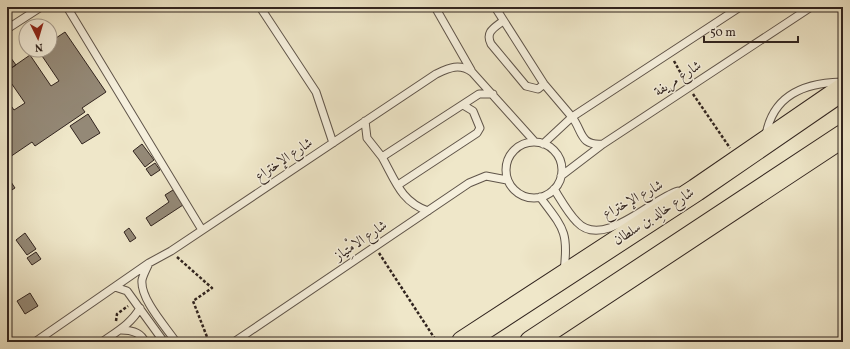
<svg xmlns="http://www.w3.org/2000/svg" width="850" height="349" viewBox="0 0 850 349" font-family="Vollkorn,Amiri,serif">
  <rect width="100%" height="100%" fill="#efe7c9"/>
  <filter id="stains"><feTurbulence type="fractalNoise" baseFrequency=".005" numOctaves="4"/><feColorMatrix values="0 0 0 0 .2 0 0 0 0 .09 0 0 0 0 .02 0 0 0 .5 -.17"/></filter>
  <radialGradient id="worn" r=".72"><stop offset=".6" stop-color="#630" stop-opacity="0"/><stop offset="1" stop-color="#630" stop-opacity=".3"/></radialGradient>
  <path fill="#948977" stroke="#31241f" d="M65 32 106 92 82 108 85 112 35 146 32 142 7 159V100L14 110 25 103 7 77V71L30 55 51 86 59 81 38 50H50V42Z
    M8 54 16 65 7 71V55Z
    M88 114 100 133 82 144 70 126Z
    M142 144 154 160 145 167 133 151Z
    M155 163 160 170 151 176 146 169Z
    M7 176 15 188 7 193Z
    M173 190 183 205 151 226 146 218 169 202 165 195Z
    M129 228 136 238 130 242 124 232Z
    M25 233 36 249 27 255 16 240Z
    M36 252 41 259 32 265 27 258Z
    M30 293 38 306 25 314 17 301Z"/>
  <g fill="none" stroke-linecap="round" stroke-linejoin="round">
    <defs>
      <path id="service" d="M67 7 202 230
        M260 7 316 92 333 143
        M435 7 471 70
        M495 7 544 84 572 117 543 144
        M503 21C494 28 485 32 491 44L526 86 538 89 544 84
        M7 29 41 7
        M365 121 367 138 382 157
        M766 135C773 95 804 83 841 82
        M506 170a28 28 0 1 1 56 0a28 28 0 1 1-56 0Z
        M603 144C579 146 583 131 572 117L740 7
        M561 176 603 144 811 7
        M398 185 477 133 480 128 473 111 463 105
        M554 189C561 200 568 213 577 222 603 250 651 199 678 191
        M540 197C563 228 569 231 564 271
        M428 211C401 202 395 180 382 157L479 94H493
        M149 263C147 268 143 275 142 280 140 299 166 327 176 342
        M115 287 127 291 164 342
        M121 330C131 330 141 332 145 342
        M35 342 149 263 171 251 436 74C449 68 459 63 472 72L535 142
        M102 342C116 332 131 324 140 308
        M234 342 469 183 486 176 507 180"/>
      <path id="primary" d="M463 342 696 190 843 89
        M531 342 843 136"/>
    </defs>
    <use href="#service" stroke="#60554a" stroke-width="9"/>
    <use href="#primary" stroke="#31241f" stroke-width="24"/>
    <path stroke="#31241f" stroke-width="2.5" stroke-dasharray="3 2" stroke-linecap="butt" d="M674 61 684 79
      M693 94 730 148
      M379 253 437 342
      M177 257 212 288 193 301 209 342
      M116 321 117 314 128 306"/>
    <use href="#service" stroke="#f5efdc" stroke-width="7"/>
    <use href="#primary" stroke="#efe7c9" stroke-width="22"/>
  </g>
  <g text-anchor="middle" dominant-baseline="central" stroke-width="3" stroke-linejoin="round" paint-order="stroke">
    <g font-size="14" fill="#31241f" stroke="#f5efdc">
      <text transform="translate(678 79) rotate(-33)">شارع مريفة</text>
      <text transform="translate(284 160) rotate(-34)">شارع الإختراع</text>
      <text transform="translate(633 200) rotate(-28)">شارع الإختراع</text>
      <text transform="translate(654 217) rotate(-33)">شارع خالِد بن سلطان</text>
      <text transform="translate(361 241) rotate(-34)">شارع الامْتِياز</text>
    </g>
  </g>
  <rect width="850" height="349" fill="none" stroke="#efe7c9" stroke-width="24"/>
  <rect x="8" y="8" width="834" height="333" fill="none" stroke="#31241f" stroke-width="2"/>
  <rect x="12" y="12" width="826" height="325" fill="none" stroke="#31241f"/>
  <g transform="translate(38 38) rotate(175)"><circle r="19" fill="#f5efdc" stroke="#a79e90"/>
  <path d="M0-3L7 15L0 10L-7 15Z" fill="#8f2418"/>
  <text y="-6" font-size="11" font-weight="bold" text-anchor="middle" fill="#31241f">N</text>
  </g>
  <path d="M704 36v6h94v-6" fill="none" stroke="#31241f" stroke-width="2"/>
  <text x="710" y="36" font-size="12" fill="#31241f" stroke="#f5efdc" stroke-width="3" paint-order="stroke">50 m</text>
  <rect width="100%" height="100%" filter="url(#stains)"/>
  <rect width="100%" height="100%" fill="url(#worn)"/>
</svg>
